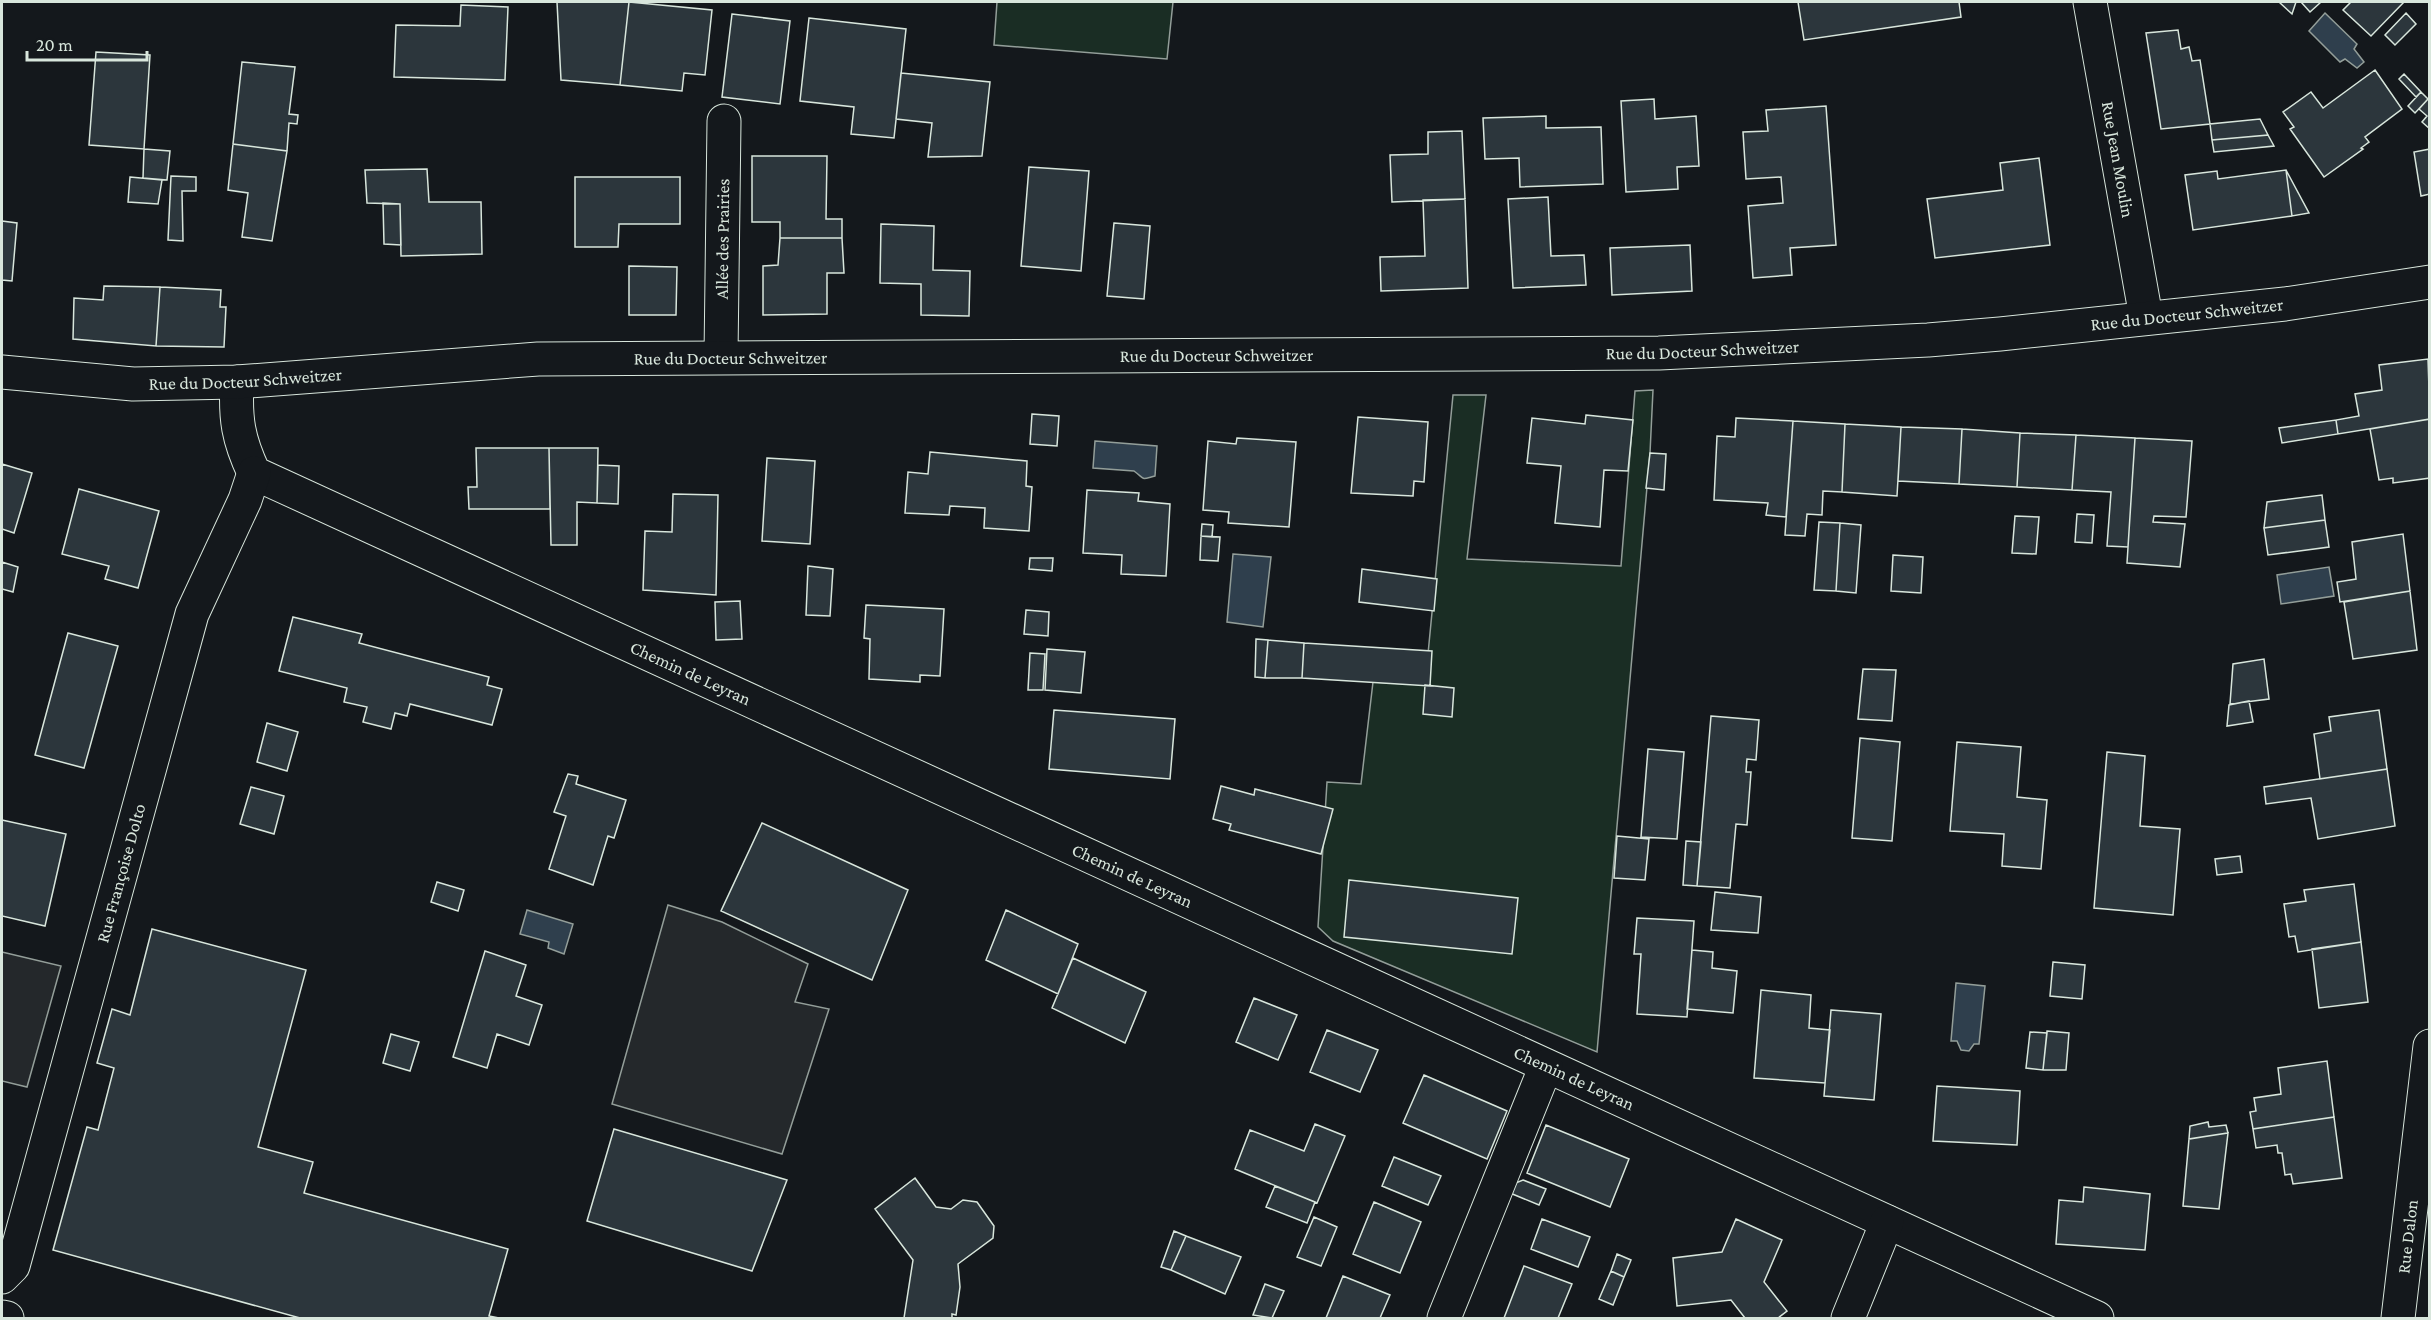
<svg xmlns="http://www.w3.org/2000/svg" width="2431" height="1320" viewBox="0 0 2431 1320" font-family="'Crimson Pro',serif">
  <rect width="100%" height="100%" fill="#14181c"/>
  <path fill="#1a2d24" stroke="#939e99" stroke-width="1.5" d="M997 2H1173L1167 59 994 45Z
    M1653 390 1650 453 1597 1052 1333 941 1318 927 1327 782 1361 784 1373 682 1425 685 1453 395H1486L1467 559 1621 566 1635 391Z"/>
  <path fill="#24282b" stroke="#939e99" stroke-width="1.5" d="M668 905 722 922 808 964 795 1002 829 1009 782 1154 612 1104Z
    M2 952 61 966 27 1087 2 1081Z"/>
  <path fill="#2f3f4d" stroke="#939e99" stroke-width="1.5" d="M2325 13 2357 44 2354 49 2364 62 2357 68 2345 59 2340 62 2309 31Z
    M1095 441 1157 446 1155 476C1140 480 1146 480 1134 471L1093 468Z
    M1233 554 1271 557 1263 627 1227 622Z
    M2329 567 2334 596 2281 604 2277 575Z
    M527 910 573 924 564 954 548 948 549 942 520 934Z
    M1956 983 1985 986 1979 1044H1974L1969 1051 1961 1050 1957 1041H1951Z"/>
  <path fill="#2c363c" stroke="#d8e6dc" stroke-width="1.5" d="M557 2H629L620 85 561 80Z
    M629 2 712 10 705 75 684 73 682 91 620 85Z
    M1798 2H1959L1961 17 1804 40Z
    M2279 2H2296L2292 14Z
    M2301 2H2321L2310 12Z
    M2351 2H2404L2371 36 2343 10Z
    M461 5 508 7 505 80 394 77 396 25 460 26Z
    M2406 13 2416 24 2395 45 2385 35Z
    M732 14 790 21 780 104 722 97Z
    M809 18 906 29 894 138 851 134 854 107 800 101Z
    M2178 30 2181 49 2189 47 2192 61 2200 60 2210 124 2161 129 2146 33Z
    M96 52 150 55 144 149 89 145Z
    M242 62 295 67 289 114 298 115 297 124 289 123 287 151 233 144Z
    M2375 70 2402 109 2365 137 2369 142 2361 148 2363 149 2324 177 2290 129 2294 127 2283 112 2311 92 2323 108Z
    M901 73 990 82 982 156 928 157 932 123 896 119Z
    M2404 74 2421 92 2416 97 2399 79Z
    M2421 92 2428 99 2415 113 2408 106Z
    M1654 99 1655 119 1696 116 1699 166 1677 167 1678 189 1626 192 1621 101Z
    M2428 99 2430 100V129L2422 122 2427 116 2419 109Z
    M1826 106 1836 245 1790 248 1792 275 1753 278 1748 206 1783 203 1781 177 1746 179 1743 132 1768 131 1766 110Z
    M1546 116V128L1601 127 1603 184 1520 187 1519 158 1485 159 1483 118Z
    M2260 119 2268 135 2212 140 2210 124Z
    M1462 131 1465 199 1392 202 1390 155 1428 154V132Z
    M2268 135 2274 146 2214 152 2212 140Z
    M233 144 287 151 272 241 242 237 248 193 228 190Z
    M144 149 170 151 167 180 143 178Z
    M2430 149V194L2421 196 2414 152Z
    M752 156H827L826 219H842V238H780V222H752Z
    M2039 158 2050 245 1935 258 1927 199 2003 190 2000 163Z
    M1029 167 1089 171 1081 271 1021 266Z
    M427 169 429 202H481L482 254 401 256 400 204 367 203 365 170Z
    M2286 170 2309 213 2292 216Z
    M2286 170 2292 216 2193 230 2185 175 2217 171 2218 179Z
    M171 176 196 177V191H182L183 241 168 240Z
    M130 177 162 180 158 204 128 202Z
    M575 177H680V224H619L618 247H575Z
    M1548 197 1551 256 1584 255 1586 285 1513 288 1508 199Z
    M1465 199 1468 288 1381 291 1380 257 1425 256 1423 200Z
    M383 203 400 204 401 245 384 244Z
    M2 221 17 223 12 281 2 280Z
    M1114 223 1150 226 1144 299 1107 296Z
    M881 224 934 226 933 270 970 271 969 316 921 315V284L880 283Z
    M780 238H842L844 273H827V314L763 315V266L778 265Z
    M1690 245 1692 291 1612 295 1610 248Z
    M629 266 677 267 676 315H629Z
    M104 286 160 287 156 346 73 339 74 298 103 300Z
    M160 287 221 290 220 307H226L224 347 156 346Z
    M2428 359 2430 419 2338 434 2336 420 2359 416 2355 394 2382 390 2379 365Z
    M1032 414 1059 416 1057 446 1030 444Z
    M1586 415 1633 420 1628 471 1604 470 1600 527 1555 523 1561 466 1527 463 1532 418 1585 424Z
    M1358 417 1428 422 1424 482 1414 481 1413 496 1351 493Z
    M1736 418 1793 421 1786 517 1766 515 1768 503 1714 500 1717 436 1735 437Z
    M2430 419V478L2393 483V478L2379 480 2370 429Z
    M2336 420 2338 434 2282 443 2279 428Z
    M1793 421 1845 424 1842 492 1823 491 1822 515 1807 514 1805 536 1785 535Z
    M1845 424 1901 427 1897 496 1842 492Z
    M1901 427 1962 429 1959 484 1898 481Z
    M1962 429 2020 433 2017 487 1959 484Z
    M2020 433 2076 435 2072 490 2017 487Z
    M2076 435 2135 438 2128 547 2107 546 2111 492 2072 490Z
    M1237 438 1296 442 1289 527 1228 523 1229 512 1203 510 1208 441 1236 444Z
    M2135 438 2192 441 2186 517 2154 516 2153 522 2185 524 2180 567 2127 563Z
    M476 448H549L550 509H469L468 487H477Z
    M549 448H598L597 503 577 502V545H551Z
    M930 452 1027 461 1026 486 1032 487 1029 531 984 528 985 508 950 506 949 515 905 513 908 472 928 474Z
    M1650 453 1666 454 1664 490 1646 488Z
    M767 458 815 461 810 544 762 541Z
    M2 464 32 473 14 533 2 529Z
    M598 465 619 466 618 504 597 503Z
    M79 489 159 511 138 588 105 579 109 566 62 554Z
    M1087 490 1139 493 1138 501 1170 504 1166 576 1121 574 1122 555 1083 553Z
    M673 494 718 495 716 595 643 590 645 531 672 532Z
    M2322 495 2325 520 2264 528 2267 502Z
    M2077 514 2094 515 2092 543 2075 542Z
    M2015 516 2039 517 2036 554 2012 553Z
    M2325 520 2329 547 2268 555 2264 528Z
    M1819 522 1840 523 1836 591 1814 590Z
    M1840 523 1861 525 1856 593 1836 591Z
    M1202 524 1213 525 1212 537 1201 536Z
    M2403 534 2410 591 2340 602 2337 582 2356 579 2352 542Z
    M1201 536 1220 537 1218 561 1200 560Z
    M1893 555 1923 557 1921 593 1891 591Z
    M1030 558H1053L1052 571 1029 569Z
    M2 562 18 567 13 592 2 589Z
    M808 566 833 569 830 616 806 615Z
    M1362 569 1437 579 1434 611 1359 602Z
    M2410 591 2417 650 2353 659 2344 602Z
    M740 601 742 639 716 640 715 602Z
    M866 605 944 609 940 676 920 675V682L869 679 870 639 864 638Z
    M1026 610 1049 612 1048 636 1024 634Z
    M293 617 362 634 359 643 489 677 487 685 502 689 492 725 410 704 407 716 395 713 391 729 363 722 367 707 344 702 347 688 279 671Z
    M68 633 118 646 84 768 35 755Z
    M1256 639 1268 640 1265 678 1255 677Z
    M1268 640 1304 643 1302 678H1265Z
    M1304 643 1432 651 1430 686 1302 678Z
    M1047 649 1085 652 1081 693 1045 690Z
    M1030 653 1045 654 1043 690H1028Z
    M2264 659 2269 699 2230 704 2233 664Z
    M1863 669 1896 670 1892 721 1858 719Z
    M1425 685 1454 688 1452 717 1423 714Z
    M2249 701 2253 722 2227 726 2229 705Z
    M1054 710 1175 719 1170 779 1049 769Z
    M2379 710 2387 769 2320 779 2314 734 2331 731 2329 717Z
    M1711 716 1759 720 1756 760 1747 759 1746 772H1751L1747 825 1736 824 1730 888 1697 886Z
    M267 723 298 732 287 771 257 762Z
    M1860 738 1900 742 1892 841 1852 838Z
    M1957 742 2021 747 2017 797 2047 800 2041 869 2002 866 2004 834 1950 831Z
    M1648 749 1684 752 1677 839 1641 837Z
    M2107 752 2145 756 2140 826 2180 829 2173 915 2094 908Z
    M2387 769 2395 826 2318 839 2311 798 2266 804 2264 787Z
    M568 774 578 776 576 784 626 800 614 838 608 836 593 885 549 869 566 816 554 812Z
    M1221 786 1254 795 1255 789 1333 809 1321 854 1229 830 1231 824 1213 819Z
    M251 787 284 796 274 834 240 824Z
    M2 820 66 834 45 926 2 916Z
    M762 823 908 890 872 980 721 911Z
    M1617 836 1649 839 1645 880 1614 878Z
    M1686 841 1701 842 1697 886 1683 885Z
    M2240 856 2242 872 2217 875 2215 859Z
    M1349 880 1518 898 1512 954 1344 937Z
    M437 882 464 890 458 911 431 902Z
    M2354 884 2361 942 2298 952 2295 936 2289 937 2284 904 2306 901 2304 890Z
    M1715 892 1761 897 1758 933 1711 930Z
    M1006 910 1078 944 1058 994 986 960Z
    M1637 918 1694 921 1687 1017 1637 1014 1641 954H1634Z
    M152 929 306 970 258 1147 313 1162 304 1193 508 1249 489 1316 499 1318H300L53 1250 87 1127 98 1130 114 1068 97 1063 112 1009 130 1015Z
    M2361 942 2368 1002 2319 1008 2312 949Z
    M1692 950 1713 952 1712 968 1737 971 1733 1013 1687 1009Z
    M485 951 526 965 516 996 542 1005 529 1045 497 1034 487 1068 453 1057Z
    M1073 958 1146 992 1125 1043 1052 1008Z
    M2053 962 2085 965 2082 999 2050 996Z
    M1761 990 1811 995 1809 1028 1830 1030 1825 1083 1754 1078Z
    M1254 998 1297 1015 1278 1060 1236 1042Z
    M1831 1010 1881 1014 1874 1100 1824 1096Z
    M1327 1030 1378 1050 1360 1092 1310 1072Z
    M2047 1031 2069 1033 2066 1070H2043Z
    M2030 1032 2047 1033 2043 1070 2026 1068Z
    M391 1034 419 1042 410 1071 383 1063Z
    M2327 1061 2334 1117 2253 1129 2250 1112 2256 1111 2254 1098 2281 1094 2278 1068Z
    M1424 1075 1507 1111 1487 1159 1403 1123Z
    M1937 1086 2020 1091 2017 1145 1933 1141Z
    M2334 1117 2342 1178 2293 1184 2291 1174 2285 1175 2282 1153H2278L2277 1145 2256 1148 2253 1129Z
    M2208 1122 2209 1127 2226 1125 2228 1133 2189 1139 2190 1126Z
    M1315 1124 1345 1136 1317 1203 1235 1169 1250 1130 1304 1151Z
    M1546 1125 1629 1159 1610 1207 1527 1173Z
    M614 1129 787 1180 752 1271 587 1221Z
    M2228 1133 2219 1209 2183 1206 2189 1139Z
    M1394 1157 1441 1176 1428 1205 1382 1186Z
    M915 1178 936 1207 951 1209 963 1200 977 1202 994 1226 993 1238 958 1264 960 1287 956 1315 952 1314V1318H904L913 1260 875 1209Z
    M1523 1180 1546 1189 1539 1205 1510 1193 1513 1184Z
    M1275 1186 1315 1202 1307 1223 1266 1207Z
    M2084 1187 2150 1194 2145 1250 2056 1244 2059 1200 2083 1202Z
    M1374 1202 1421 1222 1400 1273 1353 1254Z
    M1314 1217 1337 1227 1321 1266 1297 1257Z
    M1542 1219 1590 1237 1578 1267 1531 1249Z
    M1736 1219 1782 1240 1764 1282 1787 1311 1778 1318H1745L1731 1300 1677 1306 1673 1258 1722 1252Z
    M1174 1231 1186 1236 1171 1270 1161 1267Z
    M1186 1236 1241 1257 1225 1294 1171 1270Z
    M1617 1254 1631 1260 1624 1277 1611 1271Z
    M1524 1266 1572 1284 1558 1318H1504Z
    M1611 1271 1624 1277 1613 1305 1599 1299Z
    M1343 1276 1390 1295 1380 1318H1326Z
    M1265 1284 1284 1291 1272 1318 1253 1315Z"/>
  <g fill="none" stroke-linecap="round" stroke-linejoin="round">
    <defs>
      <g id="street">
        <path id="s1" d="M2090 2 2146 317"/>
        <path id="s2" d="M721 356 724 121"/>
        <path id="s3" d="M237 382C235 419 238 439 254 473L2097 1318"/>
        <path id="s4" d="M2 1277 13 1266 192 614 245 500 254 473"/>
        <path d="M2 1317 7 1318"/>
        <path d="M1444 1318 1546 1066"/>
        <path d="M1848 1318 1887 1222"/>
        <path id="s5" d="M2398 1318 2430 1046"/>
      </g>
      <g id="secondary">
        <path id="s6" d="M2 372 133 384 237 382 538 359 1659 353 1928 340 2000 334 2285 304 2430 282"/>
      </g>
    </defs>
    <use href="#street" stroke="#d8e6dc" stroke-width="35"/>
    <use href="#secondary" stroke="#d8e6dc" stroke-width="35"/>
    <use href="#street" stroke="#14181c" stroke-width="33"/>
    <use href="#secondary" stroke="#14181c" stroke-width="33"/>
  </g>
  <g text-anchor="middle" dominant-baseline="central" stroke-width="4.5" stroke-linejoin="round" paint-order="stroke">
    <g font-size="18" fill="#d8e6dc" stroke="#14181c">
      <text stroke="none"><textPath href="#s1" startOffset="160">Rue Jean Moulin</textPath></text>
      <text stroke="none"><textPath href="#s2" startOffset="117">Allée des Prairies</textPath></text>
      <text stroke="none"><textPath href="#s6" startOffset="2188">Rue du Docteur Schweitzer</textPath></text>
      <text stroke="none"><textPath href="#s6" startOffset="1702">Rue du Docteur Schweitzer</textPath></text>
      <text stroke="none"><textPath href="#s6" startOffset="1216">Rue du Docteur Schweitzer</textPath></text>
      <text stroke="none"><textPath href="#s6" startOffset="730">Rue du Docteur Schweitzer</textPath></text>
      <text stroke="none"><textPath href="#s6" startOffset="244">Rue du Docteur Schweitzer</textPath></text>
      <text stroke="none"><textPath href="#s3" startOffset="574">Chemin de Leyran</textPath></text>
      <text stroke="none"><textPath href="#s4" startOffset="423">Rue Françoise Dolto</textPath></text>
      <text stroke="none"><textPath href="#s3" startOffset="1060">Chemin de Leyran</textPath></text>
      <text stroke="none"><textPath href="#s3" startOffset="1546">Chemin de Leyran</textPath></text>
      <text stroke="none"><textPath href="#s5" startOffset="82">Rue Dalon</textPath></text>
    </g>
  </g>
  <rect width="2431" height="1320" fill="none" stroke="#d8e6dc" stroke-width="6"/>
  <path d="M27 51v9h120v-9" fill="none" stroke="#d8e6dc" stroke-width="3"/>
  <text x="36" y="51" font-size="18" fill="#d8e6dc" stroke="#14181c" stroke-width="4.5" paint-order="stroke">20 m</text>
</svg>
